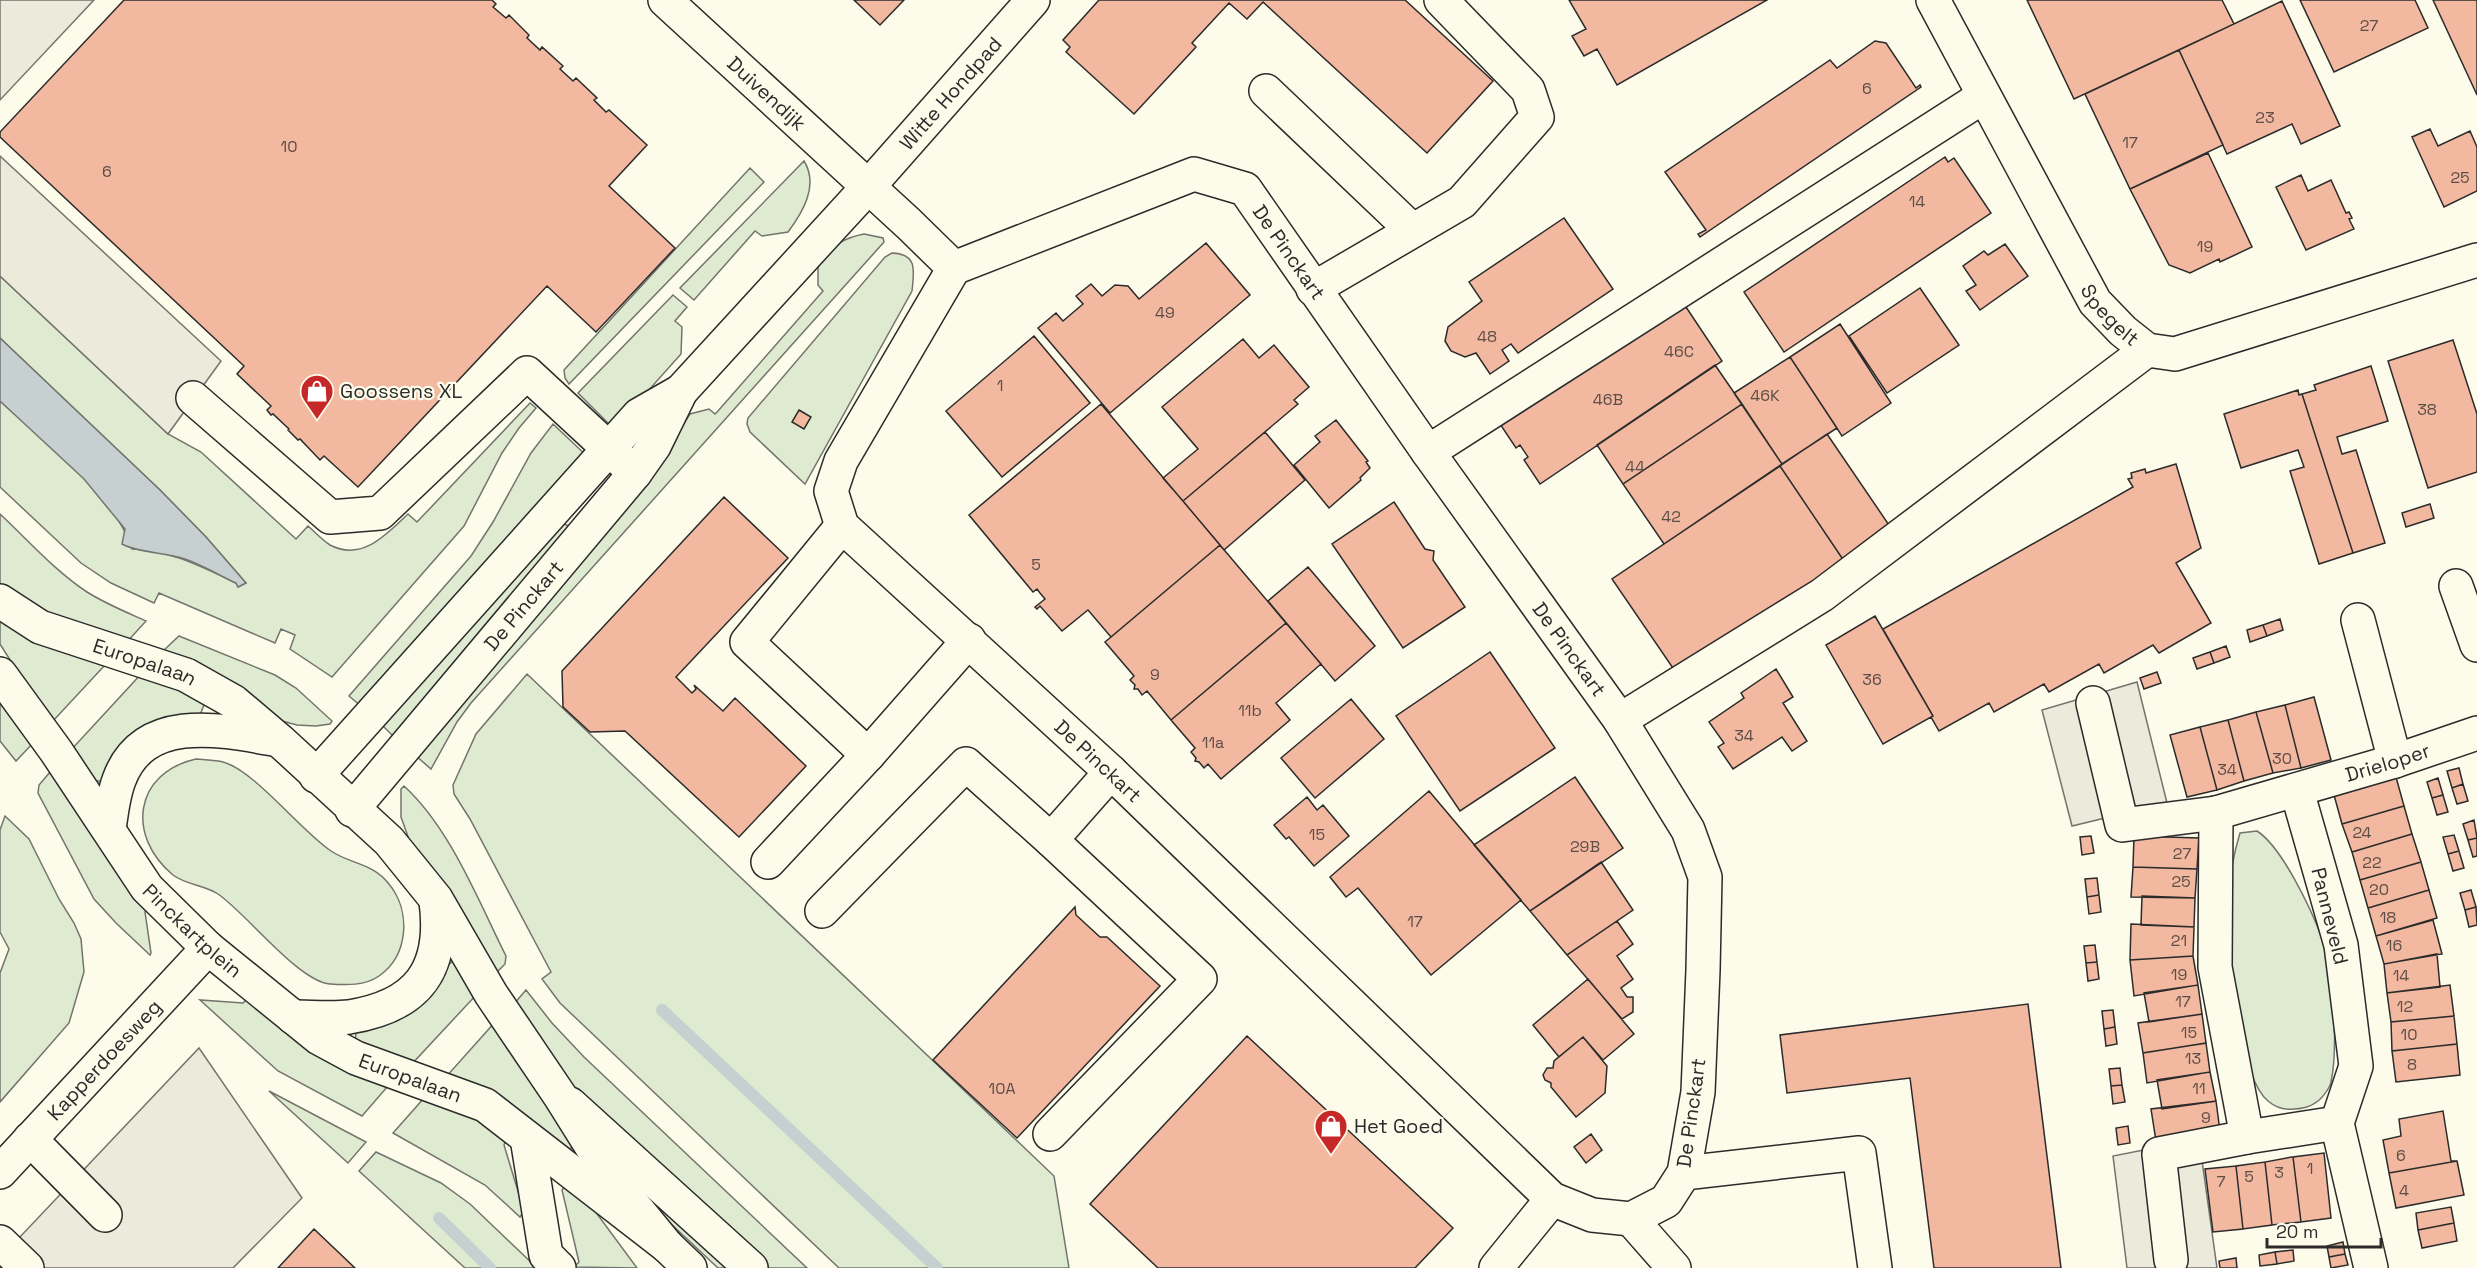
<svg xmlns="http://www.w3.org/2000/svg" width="2477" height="1268" viewBox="0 0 2477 1268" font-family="'Space Grotesk',sans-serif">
  <rect width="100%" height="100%" fill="#fdfbea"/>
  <path fill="#deebd1" stroke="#74746e" stroke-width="1.5" d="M804 161C819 185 803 212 788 232L762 236 755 231 694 300 680 288Z
    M750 168 764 182 569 384 565 378 564 370Z
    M864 234 883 238 884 242 471 703 457 722 431 769 415 755 636 496 690 414 709 409 715 414 718 411 823 291 818 285V260C833 246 843 238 864 234Z
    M892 253C918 254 914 271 912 291L805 484 750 432 747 424 748 418 885 257Z
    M0 276 168 434 201 452 296 539 308 526C315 532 322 540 330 545 362 562 387 534 408 514L417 522 530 403 536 408 519 428 502 453 464 526 332 677 290 649 295 635 281 629 275 643 159 593 154 603 111 583 81 563 0 487V401C42 439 115 494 132 549 170 550 202 567 236 583L238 587 246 583 206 537 160 490 0 338Z
    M673 295 687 307 675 321 682 327 681 354 614 429 578 393Z
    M553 424 589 458 362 707 349 696 471 556 493 522 531 453Z
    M0 514C28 540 55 571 87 592 106 604 126 612 146 621L126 643 89 633 0 589Z
    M562 523 571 527 393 736 381 724Z
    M0 619 105 665 53 721 48 720 0 644Z
    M179 636 275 675 296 688 332 721 330 724 316 726 297 725 278 720 163 651Z
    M143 672 206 700 200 715 103 781H88L70 751Z
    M527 674 1054 1176 1069 1268H839L560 1003 542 979 551 972 470 819 454 794 453 785 476 734Z
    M0 697 34 742 16 761 0 741Z
    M196 759C205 760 215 760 223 762 254 770 301 831 331 851 350 864 373 863 389 884 411 911 409 955 379 976 365 986 346 985 330 984 299 982 246 913 218 894 205 885 186 885 173 875 126 836 134 773 196 759Z
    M51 771 150 907 145 912 151 953 150 955 116 923 94 899 38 793 39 785Z
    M404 786C450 828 478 900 506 956L505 964 497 972 411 845 401 817V789Z
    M5 816 29 839 59 899 74 923 81 939 84 972 69 1023 0 1102V973L9 949 0 932V830Z
    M2257 831C2282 847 2311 909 2322 938 2334 970 2338 1049 2331 1082 2330 1088 2321 1100 2315 1103 2310 1107 2300 1109 2294 1109 2285 1110 2275 1107 2268 1101 2238 1076 2224 944 2227 904 2229 880 2233 856 2240 833Z
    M452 962 459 964 478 993 409 1067 355 1045 356 1032Z
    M526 990 552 1023 584 1057 807 1268H763L572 1089 513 1005Z
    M247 999 388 1086 362 1116 278 1071 200 1000 243 1003Z
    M496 1021 575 1145 564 1153 445 1078Z
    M269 1091 366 1142 348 1163Z
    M425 1097 483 1121 507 1137 504 1145 524 1211 520 1217 485 1185 393 1133Z
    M376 1152 441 1183 470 1204 537 1268H465L359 1171Z
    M645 1184 734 1268H718L637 1192Z
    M566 1185 592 1207 637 1268 574 1267 579 1262 562 1190Z"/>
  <path fill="#eceadb" stroke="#74746e" stroke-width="1.5" d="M0 0H94L0 100Z
    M0 156 221 361 168 434 0 276Z
    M2137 682 2167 803 2072 826 2042 710Z
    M199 1048 302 1198 233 1268H0V1258Z
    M2199 1139 2217 1268H2127L2113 1156Z"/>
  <path fill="#c7d0d0" stroke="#74746e" stroke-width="1.5" d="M0 338 160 490 206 537 246 583 238 587 236 583C219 575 202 565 185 559 165 552 138 553 122 544L125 529 84 479 0 401Z"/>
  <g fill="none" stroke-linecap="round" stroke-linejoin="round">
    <path stroke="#c7d0d0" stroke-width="12" d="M662 1010 937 1268
      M439 1218 490 1268"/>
  </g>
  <path fill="#f2b8a0" stroke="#2b2b2b" stroke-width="1.5" d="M124 0H492L496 4 493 7 506 18 509 15 529 35 527 38 540 50 542 47 563 66 560 69 573 81 576 78 597 98 594 100 606 112 609 110 647 145 609 186 675 248 596 332 547 286 358 487 324 456 320 460 300 439 298 440 288 430 289 429 273 414 271 415 267 410 271 406 237 374 244 366 0 137V132Z
    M854 0H904L880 25Z
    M1099 0H1405L1493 81 1427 153 1263 2 1247 19 1229 3 1192 43 1196 47 1134 114 1066 52 1070 47 1063 40Z
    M1569 0H1767L1617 85 1597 49 1584 56 1572 36 1586 29Z
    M2027 0H2222L2234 24 2074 99Z
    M2300 0H2415L2428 28 2334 72Z
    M2433 0H2477V95Z
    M2282 1 2340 126 2301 144 2292 124 2227 154 2179 50Z
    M1875 41 1886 43 1916 88 1920 85 1921 87 1700 237 1698 234 1706 230 1665 172 1830 60 1837 68Z
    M2179 50 2223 145 2130 189 2085 94Z
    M2430 129 2438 146 2470 131 2477 147V191L2444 207 2412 137Z
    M2208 153 2252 247 2220 262 2219 259 2190 273 2169 265 2130 189Z
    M1945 157 1948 162 1954 158 1991 213 1784 352 1744 292Z
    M2301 175 2308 191 2331 180 2346 213 2349 212 2352 218 2349 219 2354 229 2306 250 2276 187Z
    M1564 218 1613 289 1518 353 1511 344 1502 350 1509 361 1490 374 1476 353 1465 357 1451 351 1445 341 1448 327 1482 301 1469 282Z
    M1206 243 1250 295 1110 413 1038 328 1056 313 1063 321 1083 304 1076 296 1091 284 1102 296 1115 285 1128 286 1139 299Z
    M2005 244 2028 276 1980 310 1966 291 1976 285 1963 266 1984 251 1988 255Z
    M1920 288 1959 345 1887 393 1849 336Z
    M1682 301 1722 361 1540 484 1524 460 1528 457 1520 445 1516 448 1500 424Z
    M1840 324 1891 403 1842 436 1790 357Z
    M1034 336 1090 403 1002 477 946 411Z
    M1243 339 1259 358 1274 345 1309 387 1294 400 1298 404 1183 501 1163 478 1198 449 1162 407Z
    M2453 340 2477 414V472L2428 488 2388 361Z
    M1790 357 1837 428 1782 464 1734 393Z
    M1715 365 1742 404 1623 484 1597 445Z
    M2371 366 2388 421 2337 437 2342 454 2356 450 2385 543 2353 553 2302 394 2316 390 2314 385Z
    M2298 390 2299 395 2302 394 2353 553 2319 564 2290 471 2304 467 2298 450 2241 468 2224 414Z
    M1101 404 1220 545 1111 637 1088 610 1062 631 1040 606 1037 609 1035 607 1045 599 1040 593 1037 589 1033 592 969 515Z
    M1742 404 1782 464 1664 544 1623 484Z
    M799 410 811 417 804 429 792 422Z
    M1336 420 1368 461 1366 462 1370 468 1360 478 1361 480 1329 508 1294 465 1320 442 1315 436Z
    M1265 432 1305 480 1224 550 1183 501Z
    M1827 434 1891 528 1844 561 1780 466Z
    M2176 464 2201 548 2176 563 2211 623 2159 653 2153 645 2104 673 2099 664 2049 692 2044 684 1994 712 1989 703 1939 731 1931 717 1933 716 1883 629 2133 487 2128 479 2132 478 2131 473 2145 469 2146 473Z
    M1780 466 1844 561 1677 674 1612 579Z
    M724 497 788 558 676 677 692 693 696 689 694 685 723 711 735 698 806 766 739 837 625 731 590 732 563 707 562 671Z
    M1394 502 1425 549 1434 551 1433 560 1465 607 1403 648 1332 544Z
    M2430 504 2434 518 2406 527 2402 513Z
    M1220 545 1286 623 1171 720 1147 691 1142 695 1138 689H1134L1135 685 1130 680 1134 676 1105 642Z
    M1308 567 1375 646 1335 681 1268 601Z
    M1875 616 1933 716 1883 744 1826 645Z
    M2280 619 2283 630 2267 636 2263 625Z
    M1286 623 1321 664 1276 703 1290 720 1221 779 1208 764 1204 768 1199 762 1195 761 1196 758 1191 752 1195 748 1171 720Z
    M2263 625 2267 636 2250 642 2247 630Z
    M2226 646 2230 657 2214 663 2210 652Z
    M1490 652 1555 748 1460 811 1396 716Z
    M2210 652 2214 663 2197 669 2193 658Z
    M1776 669 1793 697 1783 703 1807 741 1792 751 1782 737 1733 769 1718 747 1724 743 1709 722 1744 698 1741 693Z
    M2157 672 2161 683 2144 689 2140 678Z
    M2314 697 2331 760 2301 768 2285 705Z
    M1351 699 1384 739 1315 798 1281 758Z
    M2285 705 2301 768 2273 773 2256 712Z
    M2256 712 2273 773 2244 781 2228 720Z
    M2228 720 2244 781 2217 790 2200 727Z
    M2200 727 2217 790 2187 797 2170 735Z
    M2459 768 2463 784 2452 788 2447 771Z
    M1575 777 1623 848 1530 911 1474 845Z
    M2396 777 2404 806 2342 824 2334 795Z
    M2438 778 2443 795 2432 798 2427 782Z
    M2463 784 2468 801 2457 804 2452 788Z
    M1429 791 1521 900 1431 975 1358 888 1346 897 1330 877Z
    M2443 795 2448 812 2437 815 2432 798Z
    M1307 797 1317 810 1323 805 1349 836 1314 866 1289 837 1286 839 1274 825Z
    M2404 806 2412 834 2352 852 2342 824Z
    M2474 820 2477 838 2468 840 2463 824Z
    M2412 834 2421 862 2360 880 2352 852Z
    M2454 835 2459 851 2448 854 2443 837Z
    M2091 836 2094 853 2082 855 2080 837Z
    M2134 836 2199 838 2197 869 2133 867Z
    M2477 838V856L2473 857 2468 840Z
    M2459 851 2464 868 2453 871 2448 854Z
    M1601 862 1633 910 1567 955 1530 911Z
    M2421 862 2429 890 2368 908 2360 880Z
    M2133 867 2197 869 2195 898 2131 897Z
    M2097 878 2099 895 2087 897 2085 879Z
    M2429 890 2437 918 2376 936 2368 908Z
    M2471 890 2476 907 2465 910 2460 893Z
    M2099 895 2101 912 2089 914 2087 897Z
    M2142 896 2195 898 2194 927 2141 925Z
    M1075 907 1076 915 1100 937H1107L1160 986 1017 1138 933 1060Z
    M2476 907 2477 925 2469 927 2465 910Z
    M2433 920 2442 954 2384 964 2376 936Z
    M1617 921 1633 944 1617 956 1633 979 1621 988 1627 997H1633V1012L1622 1019 1567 955Z
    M2131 924 2194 927 2193 956 2130 960Z
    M2095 945 2097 962 2086 963 2084 946Z
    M2437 954 2440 987 2387 993 2384 964Z
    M2193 956 2198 985 2134 996 2130 960Z
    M2097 962 2099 979 2088 981 2086 963Z
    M1588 979 1634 1034 1603 1060 1583 1037 1559 1057 1533 1025Z
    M2198 985 2202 1014 2149 1022 2144 993Z
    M2450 985 2454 1016 2391 1022 2387 993Z
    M2028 1004 2061 1268H1934L1910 1078 1787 1093 1780 1035Z
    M2113 1010 2115 1027 2104 1029 2102 1011Z
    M2202 1014 2206 1043 2143 1053 2138 1023Z
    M2454 1016 2457 1044 2392 1051 2391 1022Z
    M2115 1027 2117 1044 2106 1046 2104 1029Z
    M1247 1036 1453 1228 1415 1268H1158L1090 1204Z
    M1583 1037 1607 1066 1605 1093 1576 1117 1551 1087V1083L1545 1080 1543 1075 1547 1068H1553L1554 1061Z
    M2206 1043 2210 1072 2147 1083 2143 1053Z
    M2457 1044 2460 1075 2396 1082 2392 1051Z
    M2120 1068 2122 1085 2111 1086 2109 1069Z
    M2210 1072 2216 1101 2162 1109 2157 1080Z
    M2122 1085 2125 1102 2113 1104 2111 1086Z
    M2216 1101 2220 1131 2156 1141 2151 1109Z
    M2443 1111 2451 1161H2457L2389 1173 2383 1140 2401 1136 2399 1119Z
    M2128 1126 2130 1143 2118 1145 2116 1128Z
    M1591 1134 1602 1150 1586 1163 1574 1147Z
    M2324 1153 2331 1218 2301 1222 2293 1157Z
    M2292 1157H2293L2301 1222 2272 1225 2265 1162Z
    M2457 1161 2464 1195 2396 1208 2389 1173Z
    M2265 1162 2272 1225 2243 1229 2236 1166Z
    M2236 1166 2243 1229 2213 1232 2205 1169Z
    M2451 1207 2454 1223 2418 1230 2416 1213Z
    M2454 1223 2457 1241 2422 1248 2418 1230Z
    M314 1229 355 1268H278Z
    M2343 1242 2345 1254 2329 1257 2327 1246Z
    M2293 1250 2294 1261 2277 1264 2275 1252Z
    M2275 1252 2277 1264 2260 1266 2259 1255Z
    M2345 1254 2348 1265 2331 1268 2329 1257Z
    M2236 1258 2237 1268H2220L2219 1261Z"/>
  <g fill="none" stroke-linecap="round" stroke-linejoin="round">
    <defs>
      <g id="minor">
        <path id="s1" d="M665 0 909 224 954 268 1194 174 1245 189 1428 452 1620 720 1688 830 1705 877 1703 970 1698 1092 1684 1173 1666 1201 1631 1219 1592 1215 1552 1199 1111 772 842 526 831 491 841 461 954 268"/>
        <path id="s2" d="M1933 0 2095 302 2123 331 2147 350 2175 354 2477 260"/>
        <path d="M1266 91 1412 230"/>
        <path d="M1313 289 1462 202 1537 117 1528 90 1441 0"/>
        <path d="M193 398 330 517 380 513 527 373 635 473"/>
        <path d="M1428 452 1984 96"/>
        <path d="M842 526 747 642 868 755 969 640"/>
        <path d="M2456 586 2477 645"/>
        <path d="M2358 620 2395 761"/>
        <path id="s3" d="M2093 703 2122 825 2216 813 2395 761 2477 733"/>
        <path d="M1620 720 1822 595 2147 350"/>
        <path d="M316 776 639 415 681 391"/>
        <path id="s4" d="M352 810 635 473 654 446 681 391 868 187 1033 0"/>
        <path d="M2216 813 2215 967 2247 1137 2337 1123 2356 1066 2341 945 2297 791"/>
        <path d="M1051 840 1111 772"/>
        <path d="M768 862 868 755"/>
        <path d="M822 911 966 764 1051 840 1200 979 1050 1134"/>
        <path d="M570 1104 751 1268"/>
        <path d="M2337 1123 2371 1268"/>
        <path d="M527 1138 546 1255 559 1268"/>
        <path d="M30 1139 105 1215"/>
        <path id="s5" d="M0 1172 208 948"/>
        <path d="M1684 1173 1859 1153 1875 1268"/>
        <path d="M1631 1219 1674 1268"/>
        <path d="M0 1242 27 1268"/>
        <path d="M2171 1260 2159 1154 2247 1137"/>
        <path d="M1496 1268 1552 1199"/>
      </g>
      <g id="major">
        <path id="s6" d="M0 601 40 627 186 675 234 702 279 740 389 841 436 899 491 994 560 1096 612 1179 667 1246"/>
        <path id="s7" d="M0 674 56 751 147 888 208 948 319 1038 356 1058 485 1105 667 1246 690 1268"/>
        <path d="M109 830C111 814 113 796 119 780 144 712 223 730 278 740"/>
        <path d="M293 1017C311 1017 331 1019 349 1017 418 1006 445 970 436 901"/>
      </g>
    </defs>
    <use href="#minor" stroke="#2b2b2b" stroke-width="36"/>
    <use href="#major" stroke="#2b2b2b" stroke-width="36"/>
    <use href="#minor" stroke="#fdfbea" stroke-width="33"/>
    <use href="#major" stroke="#fdfbea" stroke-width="33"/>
  </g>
  <defs>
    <symbol id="shop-pin" viewBox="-11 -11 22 30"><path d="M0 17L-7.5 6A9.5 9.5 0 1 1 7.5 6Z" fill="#c62828" stroke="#fdfbea"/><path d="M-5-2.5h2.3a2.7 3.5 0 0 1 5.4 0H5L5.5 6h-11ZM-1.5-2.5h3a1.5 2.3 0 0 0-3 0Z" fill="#fff"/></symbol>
  </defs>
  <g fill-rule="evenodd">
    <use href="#shop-pin" x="298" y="372" width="38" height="52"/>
    <use href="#shop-pin" x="1312" y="1107" width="38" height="52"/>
  </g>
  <g text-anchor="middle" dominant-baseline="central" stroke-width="4.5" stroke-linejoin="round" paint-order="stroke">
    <g font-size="16" fill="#5d4e48">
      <text x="2369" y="25">27</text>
      <text x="1867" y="88">6</text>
      <text x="2265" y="117">23</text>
      <text x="2130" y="142">17</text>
      <text x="289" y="146">10</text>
      <text x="107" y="171">6</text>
      <text x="2460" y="177">25</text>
      <text x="1917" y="201">14</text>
      <text x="2205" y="246">19</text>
      <text x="1165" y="312">49</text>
      <text x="1487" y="336">48</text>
      <text x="1679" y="351">46C</text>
      <text x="1000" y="385">1</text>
      <text x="1765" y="395">46K</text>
      <text x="1608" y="399">46B</text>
      <text x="2427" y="409">38</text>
      <text x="1635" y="466">44</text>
      <text x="1671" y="516">42</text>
      <text x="1036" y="564">5</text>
      <text x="1155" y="674">9</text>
      <text x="1872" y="679">36</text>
      <text x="1250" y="710">11b</text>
      <text x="1744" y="735">34</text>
      <text x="1213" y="742">11a</text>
      <text x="2282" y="758">30</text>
      <text x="2227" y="769">34</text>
      <text x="2362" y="832">24</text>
      <text x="1317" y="834">15</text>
      <text x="1585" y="846">29B</text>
      <text x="2182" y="853">27</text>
      <text x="2372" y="862">22</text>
      <text x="2181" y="881">25</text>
      <text x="2379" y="889">20</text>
      <text x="2388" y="917">18</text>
      <text x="1415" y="921">17</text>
      <text x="2179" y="940">21</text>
      <text x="2394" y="945">16</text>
      <text x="2179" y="974">19</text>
      <text x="2401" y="975">14</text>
      <text x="2183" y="1001">17</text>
      <text x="2405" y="1006">12</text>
      <text x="2189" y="1032">15</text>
      <text x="2409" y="1034">10</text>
      <text x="2193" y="1058">13</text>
      <text x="2412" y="1064">8</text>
      <text x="1002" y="1088">10A</text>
      <text x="2199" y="1088">11</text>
      <text x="2206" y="1117">9</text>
      <text x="2401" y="1155">6</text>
      <text x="2310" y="1168">1</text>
      <text x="2279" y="1172">3</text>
      <text x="2249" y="1176">5</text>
      <text x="2221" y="1181">7</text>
      <text x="2404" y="1190">4</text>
    </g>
    <g font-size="20" fill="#2b2b2b" stroke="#fdfbea">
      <text stroke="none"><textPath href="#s1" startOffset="138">Duivendijk</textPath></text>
      <text stroke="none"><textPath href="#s4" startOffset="936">Witte Hondpad</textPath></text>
      <text stroke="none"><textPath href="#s1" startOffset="782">De Pinckart</textPath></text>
      <text stroke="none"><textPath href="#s2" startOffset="362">Spegelt</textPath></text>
      <text stroke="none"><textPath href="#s4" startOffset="267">De Pinckart</textPath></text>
      <text stroke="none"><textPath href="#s1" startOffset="1268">De Pinckart</textPath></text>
      <text stroke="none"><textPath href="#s6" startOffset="158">Europalaan</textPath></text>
      <text transform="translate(1098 761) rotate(43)">De Pinckart</text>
      <text stroke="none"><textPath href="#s3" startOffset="399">Drieloper</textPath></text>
      <text transform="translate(2330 916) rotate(76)">Panneveld</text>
      <text stroke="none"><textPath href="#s7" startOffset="322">Pinckartplein</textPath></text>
      <text stroke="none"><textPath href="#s5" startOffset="153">Kapperdoesweg</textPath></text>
      <text stroke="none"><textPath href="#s7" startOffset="588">Europalaan</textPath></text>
      <text transform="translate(1691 1113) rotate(-82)">De Pinckart</text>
    </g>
    <g font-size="20" fill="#2b2b2b" stroke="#fdfbea" text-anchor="start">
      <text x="340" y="391">Goossens XL</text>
      <text x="1354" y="1126">Het Goed</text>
    </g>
  </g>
  <path d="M2267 1238v9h114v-9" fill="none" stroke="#2b2b2b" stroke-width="3"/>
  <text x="2276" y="1238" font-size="18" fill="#2b2b2b" stroke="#fdfbea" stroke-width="4.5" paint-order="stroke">20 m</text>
</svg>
